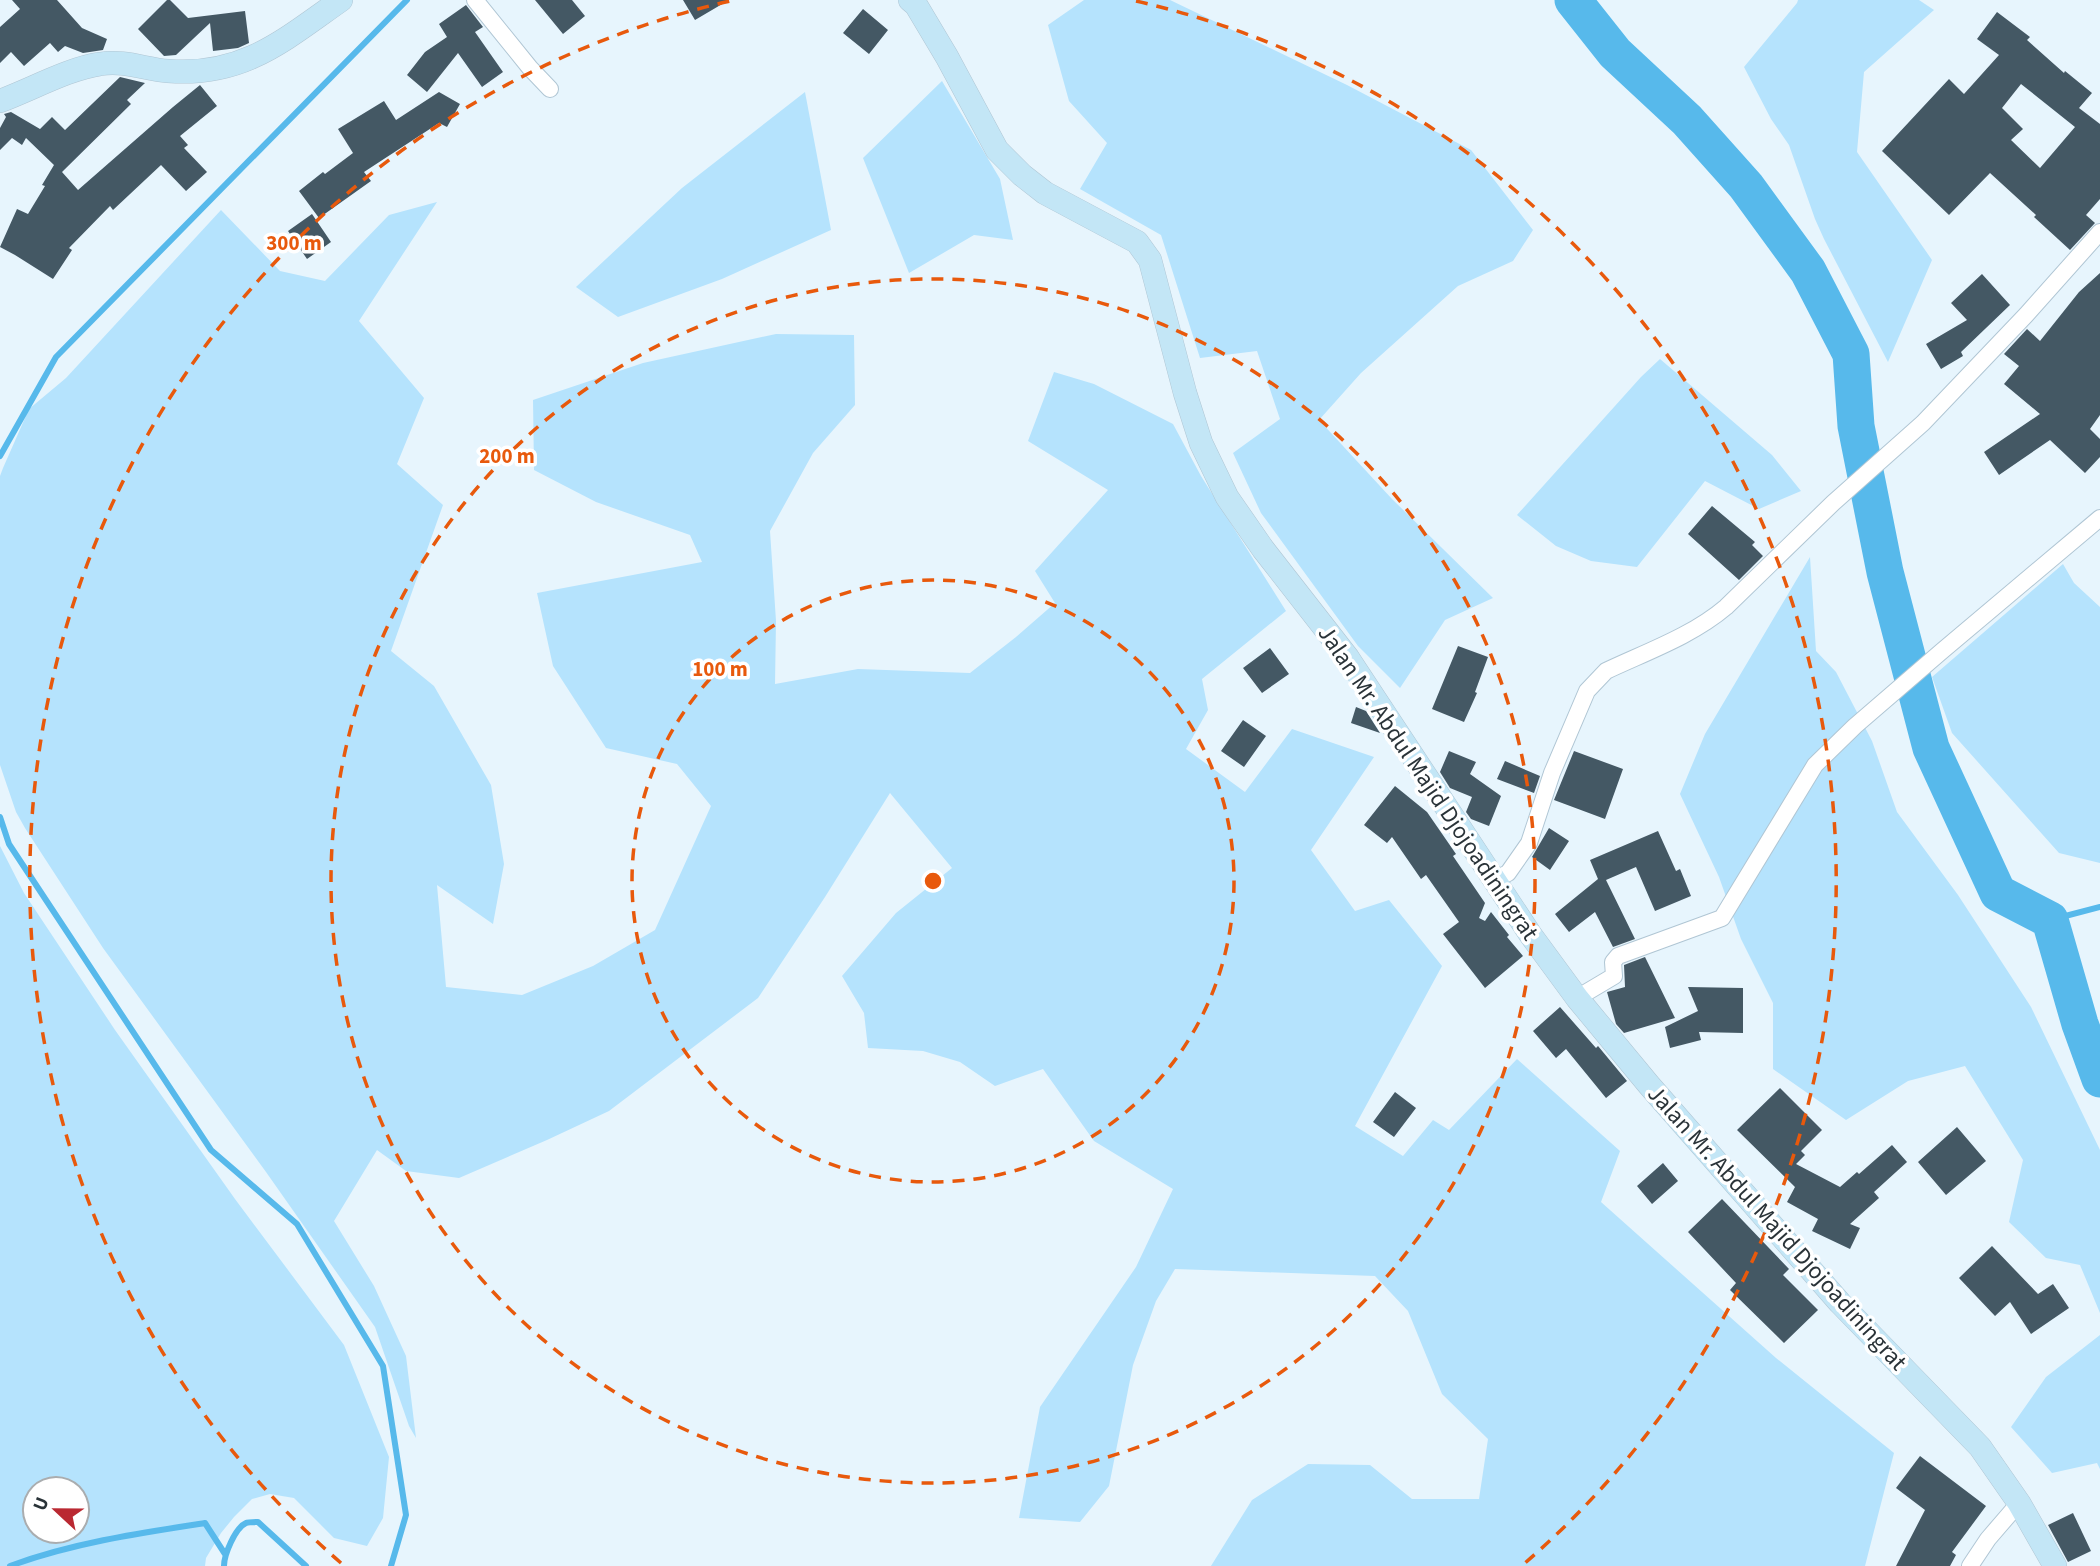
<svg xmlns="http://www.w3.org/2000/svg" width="2100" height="1566" font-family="'Source Sans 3',sans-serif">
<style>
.green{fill:#b5e3fd;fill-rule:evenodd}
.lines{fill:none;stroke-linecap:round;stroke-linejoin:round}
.stream{stroke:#57b9eb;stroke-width:6}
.river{stroke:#57b9eb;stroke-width:37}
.building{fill:#445864;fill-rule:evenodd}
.street-casing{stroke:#b0c6d4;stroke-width:18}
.secondary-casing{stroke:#b0c6d4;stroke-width:24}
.street{stroke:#fff;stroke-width:16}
.secondary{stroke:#c3e6f6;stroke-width:23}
.ring{fill:none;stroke:#e8590c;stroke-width:3.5;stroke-dasharray:12 9}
.labels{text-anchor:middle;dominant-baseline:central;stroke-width:7;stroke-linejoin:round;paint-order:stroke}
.street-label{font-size:24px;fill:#2a3338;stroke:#fff}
.centre{fill:#e8590c;stroke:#fff;stroke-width:3.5}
.ring-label{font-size:21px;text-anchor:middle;font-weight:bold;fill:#e8590c;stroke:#fff;stroke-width:7;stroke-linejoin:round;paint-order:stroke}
</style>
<rect width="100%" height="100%" fill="#e7f5fd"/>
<path class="green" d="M1084,0H1170L1347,85L1471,150L1533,230L1513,261L1458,286L1361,373L1319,420L1392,499L1493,598L1445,620L1400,688L1358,646L1261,513L1233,453L1280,419L1257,351L1200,358L1161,235L1080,189L1107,143L1069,101L1048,25Z
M1798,0H1919L1934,10L1864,72L1857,152L1932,260L1888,362L1824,239L1815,219L1789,145L1771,119L1744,67L1797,3Z
M942,81L1000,179L1013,240L974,235L909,273L863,158Z
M805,92L831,230L722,279L618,317L576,287L682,188Z
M437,202L359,321L424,398L397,464L443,505L391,651L434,686L491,785L504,864L493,924L437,885L446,987L522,995L593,966L655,930L711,806L677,764L606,748L553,666L537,593L702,562L690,535L596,502L534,470L533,400L643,363L776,334L854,335L855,405L813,453L770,531L776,621L775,684L858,669L970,673L1016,637L1055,603L1035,571L1108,490L1028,441L1054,372L1094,384L1173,424L1201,476L1286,611L1202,679L1208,710L1186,749L1245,792L1292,729L1374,757L1311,850L1355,911L1389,900L1442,966L1355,1126L1403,1156L1433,1120L1449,1130L1517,1059L1620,1151L1601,1202L1776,1358L1894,1453L1865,1566H1211L1252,1500L1308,1464L1370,1465L1412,1499H1479L1488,1439L1442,1394L1408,1311L1375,1276L1175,1269L1156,1301L1133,1365L1109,1486L1080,1522L1019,1518L1040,1407L1136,1267L1173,1189L1094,1141L1043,1069L995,1086L960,1062L923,1051L868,1048L864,1013L842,976L896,913L952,868L890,793L825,897L758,998L609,1111L547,1140L459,1178L406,1171L377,1150L334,1221L374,1286L406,1356L416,1438L409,1426L375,1327L266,1172L103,948L25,828L16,812L0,765V476L3,468L29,409L66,378L221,210L280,271L325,281L389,215Z
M1660,359L1772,455L1801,491L1759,509L1705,481L1637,567L1591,561L1556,546L1517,515L1641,377Z
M1810,557L1816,651L1836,672L1872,741L1897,812L1958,895L2031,1007L2100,1150V1313L2080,1265L2046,1258L2009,1222L2023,1160L1965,1066L1908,1081L1846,1120L1773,1069V1003L1741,939L1719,877L1680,794L1705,734Z
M2063,564L2074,583L2100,607V863L2059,853L1952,733L1932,677Z
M0,846L24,893L115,1030L235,1199L344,1345L389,1457L383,1518L367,1546L334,1538L294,1498L270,1494L252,1499L234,1517L221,1533L206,1558L205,1566H0ZM35,1489H77V1531H35Z
M2100,1335V1469L2097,1463L2052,1473L2011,1427L2046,1377Z"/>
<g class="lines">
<path class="stream" d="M0,456L56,357L407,0
M0,817L9,844L211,1150L297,1224L383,1366L406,1515L391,1566
M2050,920L2100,907
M10,1566C72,1543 140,1533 205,1523L225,1554
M224,1566C224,1555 235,1528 246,1523C248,1522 257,1522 258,1522L306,1566"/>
<path class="river" d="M1573,0L1615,53L1687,120L1746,186L1808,271L1851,354L1856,426L1885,572L1931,748L1998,893L2050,920L2080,1024L2100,1079"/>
</g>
<path class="building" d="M12,0H57L82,28L107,39L103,50L83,53L65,46L58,52L50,43L24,66L11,52L0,63V27L20,9Z
M167,0H170L188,18L245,11L249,43L238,48L213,51L210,23L176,55L164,56L138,29Z
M535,0H572L585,16L563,34Z
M683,0H729L695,20Z
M466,5L483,27L475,32L503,72L482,87L458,53L427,92L407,75L425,52L447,37L439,24Z
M863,9L888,30L869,54L843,33Z
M1997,12L2030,37L2027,40L2064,73L2065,71L2092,93L2079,108L2100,124V199L2086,215L2095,223L2070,250L2034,217L2036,215L1990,173L1949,215L1882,151L1949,79L1964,94L1999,55L1977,39ZM2021,84L2075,127L2040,168L2011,140L2023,129L2002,108Z
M120,77L145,83L127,100L131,104L62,172L78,190L173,107L200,85L217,106L180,136L188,145L184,148L207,172L186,191L161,165L113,210L110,206L69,248L72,250L53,279L15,255L0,247L17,209L28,214L45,186L42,185L54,165L26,138L22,145L12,138L0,150V128L6,117L4,114L11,112L40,129L52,117L65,130Z
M439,92L460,104L447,127L439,123L364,172L371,181L319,218L299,191L323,172L325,174L353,153L338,129L384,101L396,120Z
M312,214L331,242L307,259L288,231Z
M2100,273V415L2090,429L2100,439V457L2085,473L2050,440L1999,475L1984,452L2040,414L2004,384L2019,366L2004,354L2027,329L2040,341L2079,292Z
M1982,274L2010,305L1961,352L1963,356L1941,369L1926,344L1967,320L1951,303Z
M1712,506L1755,542L1752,545L1763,556L1739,580L1688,534Z
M1458,646L1488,657L1475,692L1477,693L1464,722L1432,709Z
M1270,648L1289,674L1262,693L1243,668Z
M1356,707L1366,711L1380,733L1351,723Z
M1243,720L1266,736L1244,767L1221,751Z
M1449,751L1476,762L1470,774L1501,796L1489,826L1471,819L1466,812L1472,797L1450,788L1440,772Z
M1574,751L1623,769L1605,819L1554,800Z
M1505,761L1540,776L1534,793L1497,779Z
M1395,786L1427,812L1456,854L1453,856L1485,903L1479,918L1485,921L1491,912L1509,935L1507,937L1523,956L1485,988L1443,934L1459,922L1426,875L1421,879L1392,837L1387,843L1364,825Z
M1549,828L1569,841L1550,870L1532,857Z
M1658,831L1676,871L1680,869L1691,896L1655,911L1636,867L1606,880L1635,939L1613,947L1595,912L1569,932L1555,914L1598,879L1590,860Z
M1645,957L1675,1018L1624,1033L1616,1024L1607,992L1625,987L1624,965Z
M1688,987L1743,988V1033L1699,1032L1701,1040L1670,1048L1665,1027L1698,1011Z
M1560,1007L1596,1048L1598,1046L1627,1081L1606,1098L1566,1049L1556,1058L1533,1031Z
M1780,1088L1822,1130L1801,1151L1805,1155L1796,1164L1840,1187L1857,1172L1859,1174L1892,1145L1907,1162L1874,1192L1879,1198L1850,1224L1860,1228L1850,1249L1812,1231L1818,1219L1787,1202L1795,1187L1737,1130Z
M1395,1092L1416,1108L1394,1137L1373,1122Z
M1957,1127L1986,1161L1946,1195L1918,1162Z
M1663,1163L1678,1181L1652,1204L1637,1186Z
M1722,1199L1789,1269L1783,1275L1818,1310L1784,1343L1730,1290L1736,1283L1688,1232Z
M1992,1246L2038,1294L2053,1284L2069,1308L2031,1334L2010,1302L1995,1316L1959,1278Z
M1920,1456L1986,1506L1952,1552L1956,1555L1950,1566H1896L1925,1510L1896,1488Z
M2073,1513L2091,1551L2068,1562L2048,1525Z"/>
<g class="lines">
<defs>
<path id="street" d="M475,0L530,68L550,89
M1494,880L1508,873L1529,843L1552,773L1587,691L1606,671C1646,652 1692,636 1726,607L1833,503L1923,423L2026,315L2100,232
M1577,998L1614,976L1613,962L1618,956L1722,918L1815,765L1855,726L1942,651L2100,518
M1970,1566L1988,1539L2019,1503"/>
<path id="secondary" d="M910,0L916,5L947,57L997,150L1022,175L1045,193L1137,242L1150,260L1185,393L1201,443L1227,497L1263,549L1348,658L1530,934L1577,998L1649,1085L1840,1303L1980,1447L2019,1503L2055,1566
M0,101C30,90 70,68 100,64C124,60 145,69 168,71C243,77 284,40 341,0"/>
</defs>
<use href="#street" class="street-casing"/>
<use href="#secondary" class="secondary-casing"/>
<use href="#street" class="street"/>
<use href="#secondary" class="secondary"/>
</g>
<g class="ring">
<circle cx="933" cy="881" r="301"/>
<circle cx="933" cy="881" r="602"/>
<path d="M341 1563A903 903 0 0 1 730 1M1136 1A903 903 0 0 1 1525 1563"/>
</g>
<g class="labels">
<g class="street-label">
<text transform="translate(1428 783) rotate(56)">Jalan Mr. Abdul Majid Djojoadiningrat</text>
<text transform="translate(1777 1228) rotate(48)">Jalan Mr. Abdul Majid Djojoadiningrat</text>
</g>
</g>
<circle cx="933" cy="881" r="10" class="centre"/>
<g class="ring-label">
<text x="294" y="250">300 m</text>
<text x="507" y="463">200 m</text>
<text x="720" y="676">100 m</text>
</g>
<g transform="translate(56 1510) rotate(292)"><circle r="33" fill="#ffffff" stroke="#aaadaf" stroke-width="2"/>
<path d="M0-5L12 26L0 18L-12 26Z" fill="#ba2932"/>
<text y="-10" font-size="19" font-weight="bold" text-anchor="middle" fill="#2a3338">U</text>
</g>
</svg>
